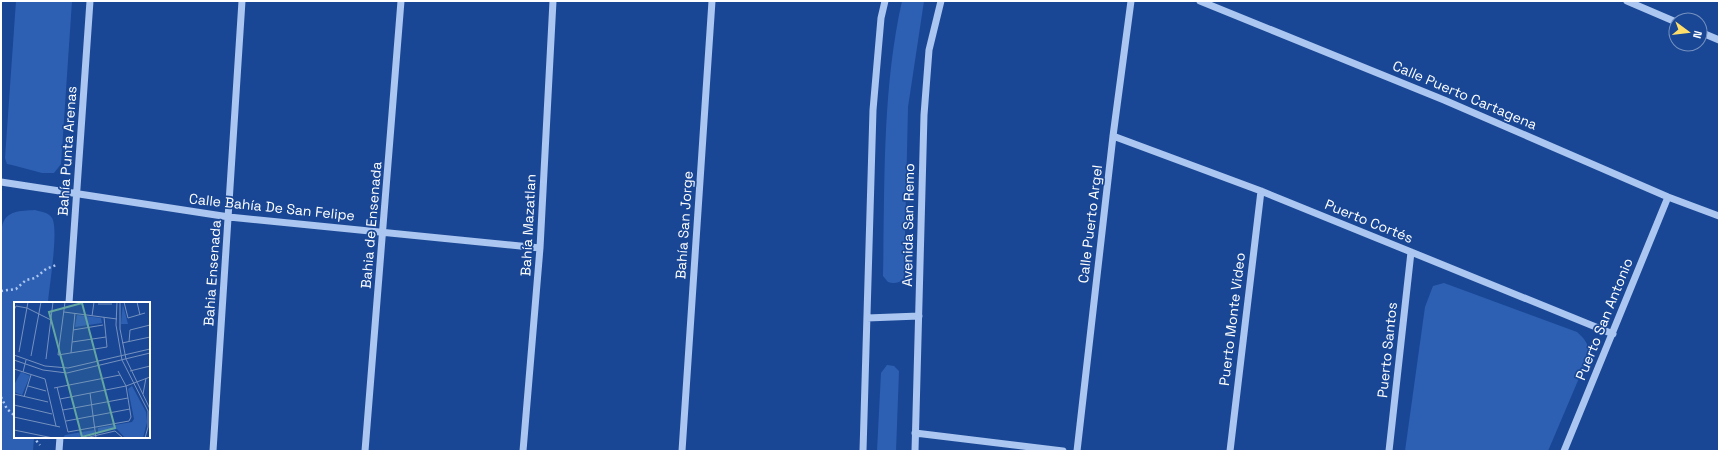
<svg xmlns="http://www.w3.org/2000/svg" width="1720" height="452" font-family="'Space Grotesk',sans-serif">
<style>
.green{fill:#2d60b3}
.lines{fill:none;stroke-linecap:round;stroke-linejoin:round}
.path{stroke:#abc6f0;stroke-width:2.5;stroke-dasharray:2 3;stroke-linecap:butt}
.minor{stroke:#abc6f0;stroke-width:7}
.labels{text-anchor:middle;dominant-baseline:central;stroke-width:3.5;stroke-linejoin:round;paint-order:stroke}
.street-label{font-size:14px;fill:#fff;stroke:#194795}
.inset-road{fill:none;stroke:#7591bf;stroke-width:1}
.view{fill:#63a6a1;fill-opacity:0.15;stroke:#63a6a1;stroke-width:2}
.inset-edge{fill:none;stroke:#fff;stroke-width:2}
</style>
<rect width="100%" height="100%" fill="#194795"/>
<path class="green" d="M16,1H72L61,164L54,173H42L12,165L7,164L5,158Z
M902,1H924L908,107L904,279C899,283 894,284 888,282L883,276C885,185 882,90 902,1Z
M35,210C41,212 48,212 52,218C59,230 49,287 48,303H15V437H34L33,451H1L2,227C5,210 21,211 35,210Z
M1444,283L1577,332C1586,340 1590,346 1588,357L1548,451H1405L1425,307L1433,286Z
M887,365L894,366L899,371L896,451H877L881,373Z"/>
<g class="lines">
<path class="path" d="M1,291L16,289L26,280L35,278L46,269L56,265
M1,397L7,409L15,416
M33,437L40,445"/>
<path class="minor" d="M1200,1L1444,100L1668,197L1719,216
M1627,1L1676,22
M1700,32L1719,40
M1113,136L1261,191L1613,334
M1,182L229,217L540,248
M69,303L90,1
M867,318L919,316
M915,433L1063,451
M59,451L60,437
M213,451L242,1
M365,451L401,1
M523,451L540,248L553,1
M682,451L712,1
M863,451L873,110L881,18L885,1
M915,451L924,115L929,50L941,1
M1077,451L1113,136L1131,1
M1230,451L1261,191
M1389,451L1411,252
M1564,451L1668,197"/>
</g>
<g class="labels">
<g class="street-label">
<text transform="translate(1465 95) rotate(23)">Calle Puerto Cartagena</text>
<text transform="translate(67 151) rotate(-86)">Bahía Punta Arenas</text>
<text transform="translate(272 207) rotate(6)">Calle Bahía De San Felipe</text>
<text transform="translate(1369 221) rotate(22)">Puerto Cortés</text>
<text transform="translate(1090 224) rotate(-83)">Calle Puerto Argel</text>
<text transform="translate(371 225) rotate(-85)">Bahia de Ensenada</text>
<text transform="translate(528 225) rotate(-87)">Bahía Mazatlan</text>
<text transform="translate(684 225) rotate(-86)">Bahía San Jorge</text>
<text transform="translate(908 225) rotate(-89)">Avenida San Remo</text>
<text transform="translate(212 273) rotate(-86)">Bahia Ensenada</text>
<text transform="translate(1232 319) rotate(-83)">Puerto Monte Video</text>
<text transform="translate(1604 319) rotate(-68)">Puerto San Antonio</text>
<text transform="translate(1387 350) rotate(-84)">Puerto Santos</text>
</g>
</g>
<g transform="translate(14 302)">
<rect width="136" height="136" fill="#194795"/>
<path d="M109,0V3L114,22H107ZM63,13L87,16L88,21L61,25ZM7,70L16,74L8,93L0,90V83ZM118,84L132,110L133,120L129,136H111L103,127L84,130V126L118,120L120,117L114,87ZM80,128V131L62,136H49L51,133Z" fill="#2d60b3"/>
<path class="inset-road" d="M51,0L44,53L93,45L90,15M103,0L102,23L108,58L134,109V125L131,136M106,0V27L112,57L136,107M110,0L114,16L131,11M123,0L126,13M84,2H98M0,8L2,4L13,6L37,18M50,10L103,17M78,14L80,0M59,28L89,23M58,40L92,35M115,40L116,28L136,23M108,41L136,35M5,50L14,0M57,51L61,11M0,53L31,64L54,66L136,47M17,54L27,0M32,57L39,0M0,58L29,68L53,71L136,51M0,67L31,77L42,124M116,69L136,64M9,70L12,58M14,84L32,89M43,85L54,130L115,119L117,115L112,84L104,69M40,86L106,73M76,91L82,136M0,92L34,100M129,92L132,76M10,95L17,73M46,97L112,84L136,75M0,103L38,112M49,108L114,96M0,115L46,125M52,119L116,107M0,128L39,136M71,136L101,129L109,136"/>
<path class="view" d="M68,1L101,126L68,135L35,10Z"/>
<rect width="136" height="136" class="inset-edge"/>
</g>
<rect width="1720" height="452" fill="none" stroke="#ffffff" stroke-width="4"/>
<g transform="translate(1688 32) rotate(105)"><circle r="19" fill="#194795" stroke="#7591bf"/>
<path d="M0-3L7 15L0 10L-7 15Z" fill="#ffde6a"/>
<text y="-6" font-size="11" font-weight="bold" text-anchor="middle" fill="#ffffff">N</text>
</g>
</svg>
